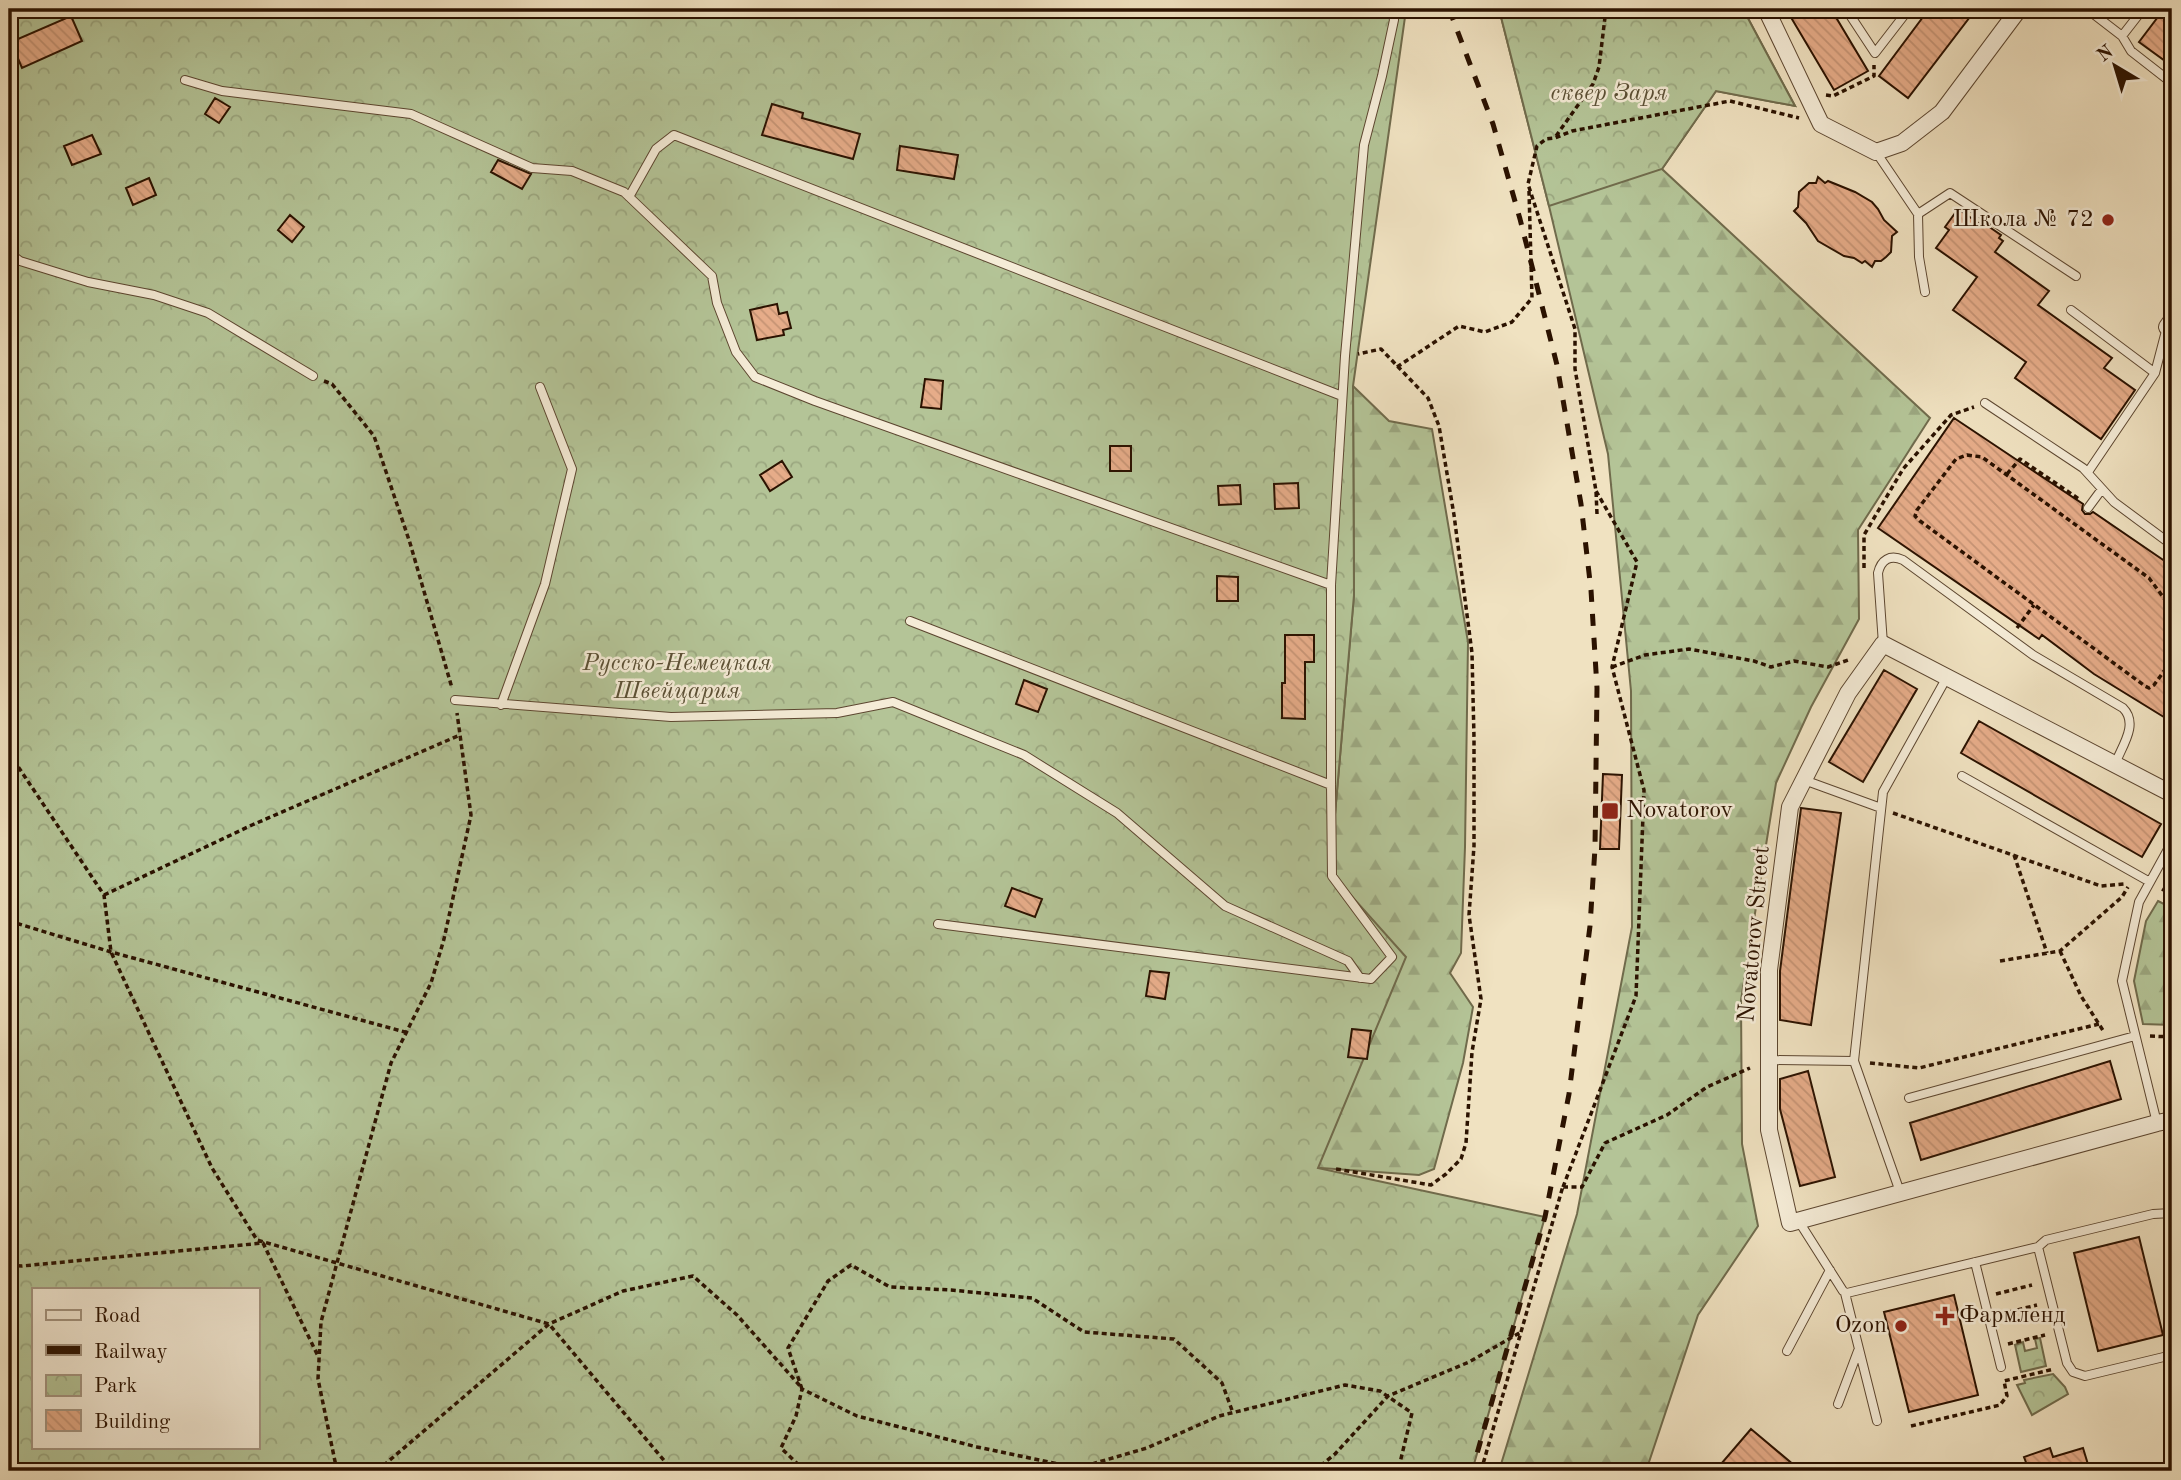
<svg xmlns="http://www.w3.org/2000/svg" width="2181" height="1480" font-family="'Old Standard TT',serif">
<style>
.forest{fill:url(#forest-firs);stroke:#706b4c;stroke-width:2}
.park{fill:url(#park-crowns);stroke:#706b4c;stroke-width:2;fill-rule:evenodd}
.building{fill:url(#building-back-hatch);stroke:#2b1200;stroke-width:2}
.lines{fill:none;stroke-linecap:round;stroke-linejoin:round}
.lane-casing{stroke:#5c4630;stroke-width:10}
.street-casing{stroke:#5c4630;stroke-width:18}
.path{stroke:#2b1200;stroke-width:3.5;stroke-dasharray:5 3.5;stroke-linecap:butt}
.lane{stroke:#f5ecd7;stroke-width:8}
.street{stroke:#f5ecd7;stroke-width:16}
.rail{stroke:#2b1200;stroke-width:5;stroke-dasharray:12 12;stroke-linecap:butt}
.poi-dot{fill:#8f2418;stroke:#f5ecd7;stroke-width:2.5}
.labels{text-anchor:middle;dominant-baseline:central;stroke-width:5;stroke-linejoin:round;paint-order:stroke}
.park-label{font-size:24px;font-style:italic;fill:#5b5035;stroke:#f5ecd7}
.poi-label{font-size:24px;fill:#2b1200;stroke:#f5ecd7;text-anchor:end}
.street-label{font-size:24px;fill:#2b1200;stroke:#f5ecd7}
</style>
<defs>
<pattern id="forest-firs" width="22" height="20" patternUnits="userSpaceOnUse" patternTransform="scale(1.75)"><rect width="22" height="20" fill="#b4c497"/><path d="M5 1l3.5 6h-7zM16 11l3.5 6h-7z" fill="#9ba780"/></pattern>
<pattern id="park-crowns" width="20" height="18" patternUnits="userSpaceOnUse" patternTransform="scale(1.75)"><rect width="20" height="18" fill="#b4c497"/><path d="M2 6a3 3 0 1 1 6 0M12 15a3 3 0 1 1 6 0" fill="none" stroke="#9ba780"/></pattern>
<pattern id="building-back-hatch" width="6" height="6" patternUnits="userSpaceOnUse" patternTransform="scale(1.75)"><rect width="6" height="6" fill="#e6ac89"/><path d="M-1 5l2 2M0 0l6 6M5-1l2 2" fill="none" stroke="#c59374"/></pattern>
</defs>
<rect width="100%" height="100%" fill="#f0e2c1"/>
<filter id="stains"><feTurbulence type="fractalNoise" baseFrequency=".00286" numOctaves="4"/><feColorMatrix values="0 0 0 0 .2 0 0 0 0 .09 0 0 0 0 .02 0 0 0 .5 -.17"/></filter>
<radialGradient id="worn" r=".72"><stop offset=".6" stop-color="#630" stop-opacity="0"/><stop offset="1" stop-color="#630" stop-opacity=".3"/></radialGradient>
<path class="forest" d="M1499,9H1743L1795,106L1716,91L1662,169L1930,418L1858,530L1859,619L1811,707L1776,783L1741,1000L1742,1144L1758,1226L1698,1315L1646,1471H1499L1577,1214L1632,927L1631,691L1608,454L1549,206Z
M1353,386L1389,421L1432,429L1468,642L1465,847L1461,953L1450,973L1473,1007L1463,1063L1434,1169L1419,1175L1321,1168L358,1271L1330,872L1354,595Z
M2158,901L2172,908V1025L2143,1024L2134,981L2146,921Z"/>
<path class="park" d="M9,9L1406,10L1353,386L1354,595L1330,872L1406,957L1318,1168L1545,1217L1472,1471H9ZM33,1289H257V1447H33Z
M1499,9H1743L1795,106L1716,91L1662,169L1549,206Z
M2040,1338L2046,1366L2021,1372L2015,1345L2023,1342L2025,1351L2037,1348L2035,1339Z
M2053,1374L2065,1387L2068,1394L2032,1415L2017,1385L2025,1383L2024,1380Z"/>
<path class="building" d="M1786,9H1831L1868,71L1834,90Z
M1929,9H1976L1908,98L1879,76Z
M2164,9H2172V66L2139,42Z
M71,16L82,41L22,68L11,42Z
M215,98L230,107L219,123L205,114Z
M772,104L803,113L802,118L860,134L853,159L762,135Z
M92,135L101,154L72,165L64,146Z
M900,146L958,155L954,179L897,170Z
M498,160L531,174L522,189L491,172Z
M1818,177L1825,183L1828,181L1855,192L1872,202L1878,209L1884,220L1897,232L1892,236L1891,252L1886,257L1881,261H1875L1872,267L1865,261L1862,263L1854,258L1844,256L1818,241L1806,223L1794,211L1798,207L1799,192L1809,183H1816Z
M149,178L156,195L133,205L126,188Z
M1958,209L1980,224L1982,222L2001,235L1999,238L2003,241L1995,252L2049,291L2038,305L2112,358L2104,368L2135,390L2101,439L2015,378L2026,362L1953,310L1977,277L1936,248L1949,230L1945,227Z
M290,215L304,227L292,242L278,230Z
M777,304L779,314L787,312L791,328L783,330L784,335L757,340L750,310Z
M925,379L943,381L941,409L921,407Z
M1954,418L2083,504L2082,510L2085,514H2090L2093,512L2172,566V722L2094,674L2042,635L2039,639L1878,528Z
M1110,446H1131V471H1110Z
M782,461L792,477L770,491L760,475Z
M1298,483L1299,508L1275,509L1274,484Z
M1240,485L1241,504L1219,505L1218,486Z
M1217,576L1238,577V601H1217Z
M1285,635H1314V662H1305V719L1282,718V683H1285Z
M1884,670L1917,689L1863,782L1829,762Z
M1024,680L1047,689L1038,712L1016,704Z
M1979,721L2161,824L2142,857L1961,753Z
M1603,774L1622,775L1619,849H1600Z
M1801,808L1841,813L1811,1025L1780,1020V971Z
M1012,888L1042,899L1035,917L1005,906Z
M1150,971L1169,973L1165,999L1146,996Z
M1352,1029L1371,1031L1367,1059L1348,1057Z
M2110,1061L2121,1099L1921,1160L1910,1123Z
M1808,1071L1835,1177L1800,1186L1780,1109V1079Z
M2139,1237L2163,1335L2098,1351L2074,1253Z
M1954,1295L1978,1395L1909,1412L1884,1312Z
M1751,1429L1801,1471H1715Z
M2050,1448L2053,1457L2083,1448L2090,1471H2021L2020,1467L2027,1465L2024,1457Z"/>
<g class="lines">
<defs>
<path id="lane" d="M1846,9L1875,53L1909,9
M2087,9L2122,36L2143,9
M2122,36L2131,51L2172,83
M185,80L222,91L411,114L532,168L572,171L624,192L712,276L717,303L736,352L755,377L815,401L1331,585
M1876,152L1918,214L1919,257L1925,292
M629,197L656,149L674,135L1342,396
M1918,214L1950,193L2076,276
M9,253L20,261L88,282L154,295L208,313L313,376
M2071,310L2155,373
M1985,403L2083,468L2114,502L2172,545
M2088,472L2155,373L2167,327
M2088,508L2102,489
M910,621L1331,785
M1883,644L1878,573C1881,560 1890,554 1903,560L2033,655L2123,708C2139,724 2122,746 2115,764
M455,700L671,717L837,713L893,702L1024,755L1117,813L1225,906L1348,961L1360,978
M501,705L545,584L572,469L540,387
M1962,776L2150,882
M1804,780L1881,808
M938,924L1371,979L1392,957L1332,876L1331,785V585L1345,356L1364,145L1382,76L1394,20L1392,9
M1769,1060L1854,1061
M1909,1098L2135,1036
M2157,1123L2122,981L2139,902L2172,842
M1900,1192L1854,1061L1883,792L1947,677
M2172,1213L2153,1214L2046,1240L2038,1247L2067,1363L2073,1372L2085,1376L2172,1355
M1798,1220L1843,1291L1847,1293L2038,1247
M1975,1262L2001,1367
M1845,1293L1877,1421
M1787,1351L1830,1270
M1838,1404L1858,1351"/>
<path id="street" d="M1766,9L1821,124L1876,152L1902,143L1942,112L2019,9
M2167,327L2172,320
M2172,794L1883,644L1848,693L1790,807L1769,970V1130L1790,1223L2157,1123L2172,1120"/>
</defs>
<use href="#lane" class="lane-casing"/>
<use href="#street" class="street-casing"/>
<path class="path" d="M1826,95L1833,96L1874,76V65
M1556,136L1593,84L1599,67L1606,9
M1397,367L1459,326L1485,332L1512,322L1532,298L1529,191
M324,381L332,384L374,436L410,543L452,688
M2007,474L2020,459L2079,499
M1597,514L1596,491L1575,369V329L1528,184L1537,146L1546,139L1555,138L1572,131L1730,101L1799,118
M1864,568V535L1903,469L1951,415L1974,407
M2172,609L2149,578L1982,457L1967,455L1956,459L1917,510L1915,516L1920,521L2145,686L2149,688L2154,685L2172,660
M2017,628L2034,605
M1612,667L1645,655L1689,649L1754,661L1771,667L1794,661L1828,667L1851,659
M9,753L104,895L111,952L212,1168L257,1240L549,1324L673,1471
M1893,813L2101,886L2124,884
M2014,855L2047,953
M2162,889L2172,895
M104,895L252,825L460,735
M9,921L111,952L405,1032
M2060,951L2081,996L2104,1032
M2000,961L2060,951L2122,897L2128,887
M2150,1036L2172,1037
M1870,1063L1919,1068L2099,1024
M1336,1169L1431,1185L1446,1174L1461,1159L1466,1143L1472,1052L1481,999L1469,915L1474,846V738L1472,653L1454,515L1439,426L1428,398L1381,349L1358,354
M1563,1187L1636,996L1644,790L1612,667L1637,562L1596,491
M1563,1187H1582L1605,1143L1667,1115L1707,1087L1750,1068
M9,1265L22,1266L263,1243L318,1356
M1996,1294L2032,1285
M2001,1314L2037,1305
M2008,1344L2045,1335
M802,1389L788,1348L828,1281L851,1265L890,1287L951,1290L1032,1298L1084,1332L1174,1339L1222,1383L1233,1413
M1911,1426L2000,1405L2007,1396L2004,1381L2054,1369
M337,1471L318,1379L321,1322L391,1063L431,983L444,939L471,815L457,713
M377,1471L549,1324L623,1291L693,1276L737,1315L801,1387
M805,1471L781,1448L796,1416L802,1389L857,1416L977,1447L1078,1468L1147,1448L1219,1416L1345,1385L1380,1391L1412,1413L1398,1471
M1314,1471L1335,1454L1388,1396L1469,1362L1521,1332
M1481,1471L1563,1186"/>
<use href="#lane" class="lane"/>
<use href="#street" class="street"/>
<path class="rail" d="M1449,9L1493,124L1520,219L1557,365L1581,504L1591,590L1597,688L1595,848L1590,926L1569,1094L1545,1217L1472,1471"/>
</g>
<g class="poi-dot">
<circle cx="2108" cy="220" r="7"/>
<rect x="1601" y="802" width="18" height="18" rx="3.5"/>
<path d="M1941.5 1305.5h7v7h7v7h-7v7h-7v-7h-7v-7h7z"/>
<circle cx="1901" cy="1326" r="7"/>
</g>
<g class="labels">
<g class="park-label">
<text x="1609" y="94">сквер Заря</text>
<text x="677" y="664">Русско-Немецкая<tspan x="677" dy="28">Швейцария</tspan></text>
</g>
<g class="poi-label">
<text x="2094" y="220">Школа № 72</text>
<text x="1626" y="811" text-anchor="start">Novatorov</text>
<text x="1959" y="1316" text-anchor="start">Фармленд</text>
<text x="1887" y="1326">Ozon</text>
</g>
<g class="street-label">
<text transform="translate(1755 934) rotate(-85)">Novatorov Street</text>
</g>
</g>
<rect width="2181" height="1480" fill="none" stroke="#f0e2c1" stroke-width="35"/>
<rect x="10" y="10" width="2160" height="1459" fill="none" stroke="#2b1200" stroke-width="3.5"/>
<rect x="18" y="18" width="2146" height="1445" fill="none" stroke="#2b1200" stroke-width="2"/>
<rect x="32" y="1288" width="228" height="161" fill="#f5ecd7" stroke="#a49581" stroke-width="2"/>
<rect x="46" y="1310" width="35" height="10" fill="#f5ecd7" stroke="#a49581" stroke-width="2"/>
<text x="94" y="1322" font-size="21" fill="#2b1200">Road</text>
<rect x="46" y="1345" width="35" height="10" fill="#2b1200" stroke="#a49581" stroke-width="2"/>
<text x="94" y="1358" font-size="21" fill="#2b1200">Railway</text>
<rect x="46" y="1375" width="35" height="21" fill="url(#park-crowns)" stroke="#a49581" stroke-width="2"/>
<text x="94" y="1392" font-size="21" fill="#2b1200">Park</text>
<rect x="46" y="1410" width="35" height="21" fill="url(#building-back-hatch)" stroke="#a49581" stroke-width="2"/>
<text x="94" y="1428" font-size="21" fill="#2b1200">Building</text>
<g transform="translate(2115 66) rotate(322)" stroke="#f5ecd7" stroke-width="5" paint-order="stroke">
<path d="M0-5L12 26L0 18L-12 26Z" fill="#2b1200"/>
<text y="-10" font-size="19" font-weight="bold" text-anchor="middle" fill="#2b1200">N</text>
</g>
<rect width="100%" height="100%" filter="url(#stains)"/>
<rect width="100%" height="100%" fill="url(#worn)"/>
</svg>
